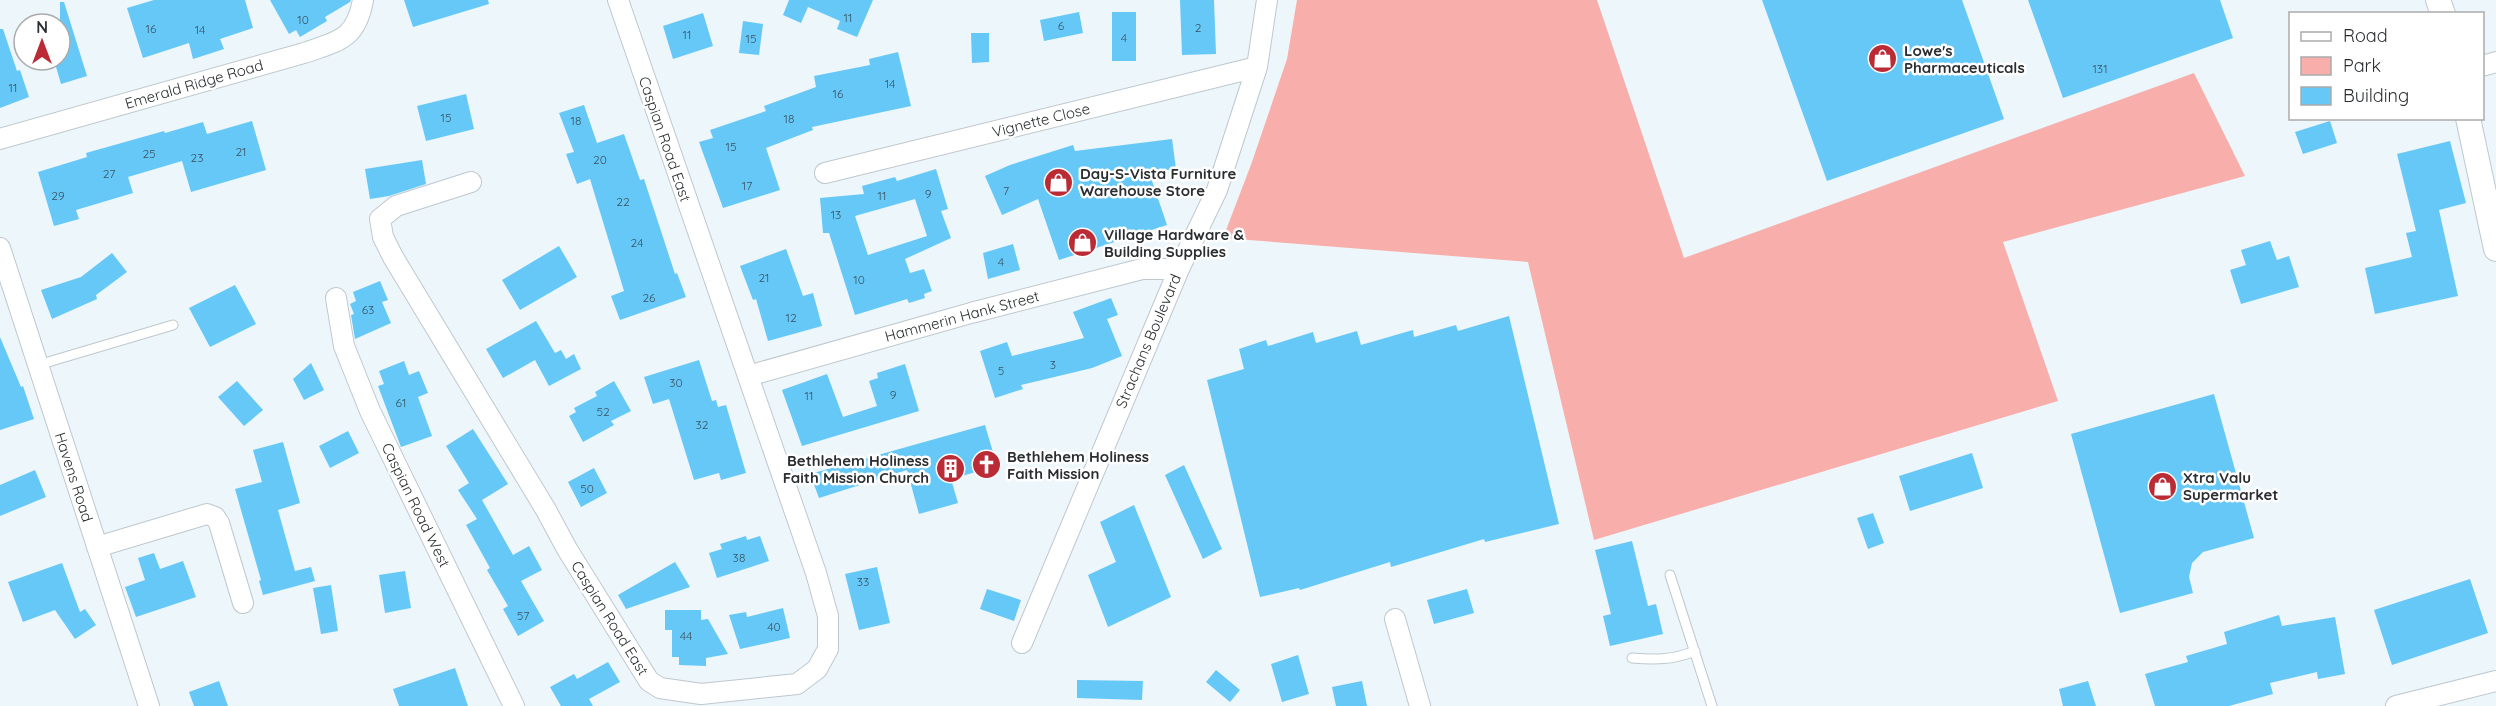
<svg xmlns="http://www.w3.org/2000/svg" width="2496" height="706" font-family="Quicksand,sans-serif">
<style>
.green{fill:#f8afab}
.building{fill:#66c8f7;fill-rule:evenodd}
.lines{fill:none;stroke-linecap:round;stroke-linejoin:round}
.service-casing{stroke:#bfc8cd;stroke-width:11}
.minor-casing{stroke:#bfc8cd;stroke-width:22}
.tertiary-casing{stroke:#bfc8cd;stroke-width:26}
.service{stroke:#fff;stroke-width:9}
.minor{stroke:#fff;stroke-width:20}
.tertiary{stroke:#fff;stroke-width:24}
.labels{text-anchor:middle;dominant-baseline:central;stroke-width:5;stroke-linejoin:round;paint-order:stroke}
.number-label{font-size:12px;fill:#3a5462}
.poi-label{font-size:15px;font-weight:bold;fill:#2b2e30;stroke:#fff;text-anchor:start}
.street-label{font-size:15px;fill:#2b2e30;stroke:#fff}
</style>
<rect width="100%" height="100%" fill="#ecf6fb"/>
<path class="green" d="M1297,0H1597L1684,258L2194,73L2245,176L2003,242L2058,401L1594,540L1528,262L1223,238L1252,162L1287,59Z"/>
<path class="building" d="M154,0H245L253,28L220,39L224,49L193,59L189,43L143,58L127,8Z
M270,0H351L350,2L325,17L327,21L300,37L296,30L289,34Z
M404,0H488L489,4L413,27Z
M789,0H873L857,37L837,29L840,21L808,7L801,23L783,15Z
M1180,0H1214L1216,54L1182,55Z
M1762,0H1962L2004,119L1827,181Z
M2028,0H2220L2233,38L2063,98Z
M60,2H64L87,76L61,84L54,60H60Z
M1079,12L1083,33L1044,41L1040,20Z
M1112,12H1136V61H1112Z
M703,13L713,46L673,59L663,26Z
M743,21L763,24L759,55L739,53Z
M0,29H3L17,71L20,70L29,97L0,108Z
M971,33H989V62L972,63Z
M898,52L911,106L812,127L813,130L766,148L780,190L723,208L699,142L713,138L710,130L766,111L764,106L816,87L814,76L870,65L869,59Z
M466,94L474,129L426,141L417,106Z
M584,105L597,143L624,134L640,180L644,179L675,274L677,273L686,297L620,320L611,296L624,291L590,179L577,184L566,154L574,152L559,113Z
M252,121L266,170L191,192L182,161L128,177L133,193L76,210L79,219L54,226L38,172L87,157L86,153L164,131L165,133L203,122L207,134Z
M2330,121L2337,143L2303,154L2295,132Z
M1172,139L1176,169L1149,172L1167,225L1059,260L1038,199L1002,215L985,176L1010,165L1073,145L1075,151Z
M2450,141L2466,203L2439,210L2458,296L2375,314L2365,268L2412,257L2406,233L2416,231L2397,154Z
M422,160L426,184L389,196L370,199L365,169Z
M936,169L948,209L941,211L951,238L905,259L910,273L924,269L932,291L924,294L925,298L909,303L907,299L855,315L829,233H823L820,198L864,194L862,186L895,177L897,181ZM915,199L927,236L868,255L855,216Z
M2270,241L2277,260L2289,256L2299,287L2241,304L2230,270L2246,265L2241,250Z
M1013,244L1020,270L988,279L983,253Z
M559,246L577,277L520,310L502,280Z
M786,249L803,296L813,293L822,326L768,341L756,299L753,300L740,266Z
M112,253L127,272L96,295L97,299L52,319L41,290L81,277Z
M380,281L388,300L382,302L391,323L355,339L351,315L354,314L350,304L356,301L353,292Z
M235,285L256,324L210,347L189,308Z
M1111,298L1118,315L1107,319L1122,356L1092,368L1021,385L1023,389L995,398L980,351L1007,342L1012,356L1084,338L1073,312Z
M1509,316L1559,524L1485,542L1484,539L1391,567L1390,562L1300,590L1299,588L1260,597L1207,380L1244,369L1239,349L1266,340L1268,346L1313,332L1316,343L1357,331L1361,345L1413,330L1414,337L1456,325L1458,331Z
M536,321L555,353L561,350L566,359L574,354L581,369L549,386L535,360L503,378L486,349Z
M0,337L21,387L23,386L34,419L0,430Z
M699,360L712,401L716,400L718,407L726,405L746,473L721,480L719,473L694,480L669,399L653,404L644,377Z
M404,361L409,375L419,371L428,393L418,397L432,436L401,447L378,386L384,384L379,371Z
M311,363L324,390L304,400L293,379Z
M905,364L919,411L802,446L782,390L827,374L843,417L877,406L869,381L878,378L877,373Z
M237,381L263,410L244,426L218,397Z
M614,381L631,411L611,421L614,425L583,442L569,416L576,412L574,408L597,396L595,392Z
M2214,394L2254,538L2203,552L2192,563L2189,577L2193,593L2120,613L2071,434Z
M985,425L997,466L951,479L958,503L919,514L907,470L819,498L810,474Z
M473,429L508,484L482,500L513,555L529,546L542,570L521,581L544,621L518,636L503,609L508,606L487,570L490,568L466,525L477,519L458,490L469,483L446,446Z
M348,431L359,453L330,468L319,446Z
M283,442L300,503L278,510L295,571L311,567L315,581L263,595L259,581L261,580L235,489L262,482L253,450Z
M1972,453L1983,488L1910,511L1899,476Z
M1184,465L1222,549L1203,559L1165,475Z
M594,468L607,493L581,507L568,482Z
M35,470L46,497L0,516V485Z
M1134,505L1171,597L1108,627L1088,575L1116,562L1100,522Z
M1873,513L1884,543L1868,549L1857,518Z
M746,536L747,540L760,536L769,561L717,578L709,553L722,549L720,544Z
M1632,541L1648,606L1656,604L1663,634L1610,646L1603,616L1611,614L1595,550Z
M154,553L160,569L183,561L196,597L136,617L125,587L145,580L138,558Z
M675,562L690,587L626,609L618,595Z
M62,563L80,612L85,609L96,625L75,639L55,610L23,622L8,582Z
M877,567L890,623L859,630L845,574Z
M405,571L411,608L385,613L379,575Z
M2470,579L2488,633L2392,665L2374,610Z
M331,585L338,631L321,634L313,588Z
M987,589L1021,600L1014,621L980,609Z
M1467,589L1474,613L1434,624L1427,600Z
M783,608L790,638L740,649L729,615L746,612L747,617Z
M665,610H701V620L708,619L728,654L706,658V666L679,665V657H672V630H665Z
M2279,615L2282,626L2335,617L2345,674L2318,679L2317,672L2270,683L2273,694L2229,706H2155L2145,674L2188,662L2186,656L2227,644L2224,632Z
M1298,655L1309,694L1282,702L1271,664Z
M608,662L620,682L589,699L593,706H561L550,687L574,674L577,679Z
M455,668L468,706H399L393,689Z
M1216,670L1240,690L1230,702L1206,682Z
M1077,680L1143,681L1142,700L1077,698Z
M219,681L228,706H194L189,692Z
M1362,681L1367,706H1336L1332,687Z
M2088,681L2096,706H2063L2059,689Z"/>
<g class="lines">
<defs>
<path id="service" d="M38,365L173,325
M1670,575L1712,706
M1632,658C1655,660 1673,660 1695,651"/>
<path id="minor" d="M2482,66L2496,62
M0,139L304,53C338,41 356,40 363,0
M825,173L1257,67
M471,182L396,206L380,219L383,237L393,257L546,510L567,549L649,681L660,688L701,694L797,684L817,669L828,649V616L816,573L618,0
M0,248L149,706
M336,298L344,346L370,411L514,706
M748,376L971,313L1142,269H1179
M97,547L207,514L215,517L219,523L243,603
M1395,619L1420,706
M1022,643L1179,269L1217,190L1257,67L1267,0
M2396,706L2496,681"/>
<path id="tertiary" d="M2438,0L2443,14
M2468,118L2496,249"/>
</defs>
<use href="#service" class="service-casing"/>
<use href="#minor" class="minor-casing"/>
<use href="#tertiary" class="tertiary-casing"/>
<use href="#service" class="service"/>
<use href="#minor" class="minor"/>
<use href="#tertiary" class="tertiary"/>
</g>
<defs>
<symbol id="shop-disc" viewBox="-11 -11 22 22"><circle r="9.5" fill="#bb2b36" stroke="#fff"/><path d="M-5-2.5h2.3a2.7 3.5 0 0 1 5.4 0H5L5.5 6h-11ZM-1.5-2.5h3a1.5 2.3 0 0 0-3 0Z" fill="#fff"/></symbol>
<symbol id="church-disc" viewBox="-11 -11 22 22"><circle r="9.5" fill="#bb2b36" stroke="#fff"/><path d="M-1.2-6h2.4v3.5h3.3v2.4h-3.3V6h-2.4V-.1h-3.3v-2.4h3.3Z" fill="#fff"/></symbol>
<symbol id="building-disc" viewBox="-11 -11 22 22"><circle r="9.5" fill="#bb2b36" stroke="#fff"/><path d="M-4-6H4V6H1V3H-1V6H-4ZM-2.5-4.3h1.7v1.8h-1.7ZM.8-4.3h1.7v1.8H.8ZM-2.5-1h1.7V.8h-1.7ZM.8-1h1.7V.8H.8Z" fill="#fff"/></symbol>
</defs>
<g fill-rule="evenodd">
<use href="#shop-disc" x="1866" y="42" width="33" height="33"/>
<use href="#shop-disc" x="1042" y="166" width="33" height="33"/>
<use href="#shop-disc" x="1066" y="226" width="33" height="33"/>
<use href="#church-disc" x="970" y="448" width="33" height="33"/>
<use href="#building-disc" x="934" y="452" width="33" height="33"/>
<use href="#shop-disc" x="2146" y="470" width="33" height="33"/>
</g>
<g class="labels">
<g class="number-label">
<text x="848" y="17">11</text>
<text x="303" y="19">10</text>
<text x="1061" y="25">6</text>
<text x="1198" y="27">2</text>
<text x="151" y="28">16</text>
<text x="200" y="29">14</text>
<text x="687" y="34">11</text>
<text x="1124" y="37">4</text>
<text x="751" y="38">15</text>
<text x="2100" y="68">131</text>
<text x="890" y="83">14</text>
<text x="13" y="87">11</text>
<text x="838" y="93">16</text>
<text x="446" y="117">15</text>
<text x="789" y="118">18</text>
<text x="576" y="120">18</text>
<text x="731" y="146">15</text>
<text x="241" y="151">21</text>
<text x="149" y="153">25</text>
<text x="197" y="157">23</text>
<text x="600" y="159">20</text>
<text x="109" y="173">27</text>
<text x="747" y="185">17</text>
<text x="1006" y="190">7</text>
<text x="928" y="193">9</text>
<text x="58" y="195">29</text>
<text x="882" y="195">11</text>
<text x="623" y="201">22</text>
<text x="836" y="214">13</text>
<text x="637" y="242">24</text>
<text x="1001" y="261">4</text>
<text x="764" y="277">21</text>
<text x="859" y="279">10</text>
<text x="649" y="297">26</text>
<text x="368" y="309">63</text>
<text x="791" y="317">12</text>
<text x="1053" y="364">3</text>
<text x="1001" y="370">5</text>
<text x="676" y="382">30</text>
<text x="893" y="394">9</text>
<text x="809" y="395">11</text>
<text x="401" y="402">61</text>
<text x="603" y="411">52</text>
<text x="702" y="424">32</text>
<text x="587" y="488">50</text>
<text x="739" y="557">38</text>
<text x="863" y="581">33</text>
<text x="523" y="615">57</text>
<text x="774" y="626">40</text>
<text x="686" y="635">44</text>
</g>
<g class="poi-label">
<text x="1904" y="50">Lowe's<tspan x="1904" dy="17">Pharmaceuticals</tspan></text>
<text x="1080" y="173">Day-S-Vista Furniture<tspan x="1080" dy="17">Warehouse Store</tspan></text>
<text x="1104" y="234">Village Hardware &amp;<tspan x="1104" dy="17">Building Supplies</tspan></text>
<text x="1007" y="456">Bethlehem Holiness<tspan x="1007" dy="17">Faith Mission</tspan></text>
<text x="929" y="460" text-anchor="end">Bethlehem Holiness<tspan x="929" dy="17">Faith Mission Church</tspan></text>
<text x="2183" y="477">Xtra Valu<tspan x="2183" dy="17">Supermarket</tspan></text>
</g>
<g class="street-label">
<text transform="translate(194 84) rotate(-16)">Emerald Ridge Road</text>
<text transform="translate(1041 120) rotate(-14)">Vignette Close</text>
<text transform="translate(665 139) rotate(71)">Caspian Road East</text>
<text transform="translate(962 316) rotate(-15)">Hammerin Hank Street</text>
<text transform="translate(1148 341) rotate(-67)">Strachans Boulevard</text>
<text transform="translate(74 477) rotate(72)">Havens Road</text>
<text transform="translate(416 505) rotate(64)">Caspian Road West</text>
<text transform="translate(610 618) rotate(58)">Caspian Road East</text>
</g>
</g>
<rect x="2289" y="12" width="195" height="108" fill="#ffffff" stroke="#aaabac" stroke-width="1.5"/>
<rect x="2301" y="32" width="30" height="9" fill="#ffffff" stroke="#aaabac" stroke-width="1.5"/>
<text x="2343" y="42" font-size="18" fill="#2b2e30">Road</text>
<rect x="2301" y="57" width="30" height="18" fill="#f8afab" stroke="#aaabac" stroke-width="1.5"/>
<text x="2343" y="72" font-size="18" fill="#2b2e30">Park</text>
<rect x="2301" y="87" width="30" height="18" fill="#66c8f7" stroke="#aaabac" stroke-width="1.5"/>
<text x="2343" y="102" font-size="18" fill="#2b2e30">Building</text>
<g transform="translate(42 42)"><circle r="28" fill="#ffffff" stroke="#aaabac" stroke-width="1.5"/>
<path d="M0-4.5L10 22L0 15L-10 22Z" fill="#bb2b36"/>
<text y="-9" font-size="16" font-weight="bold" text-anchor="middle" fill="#2b2e30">N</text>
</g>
</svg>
